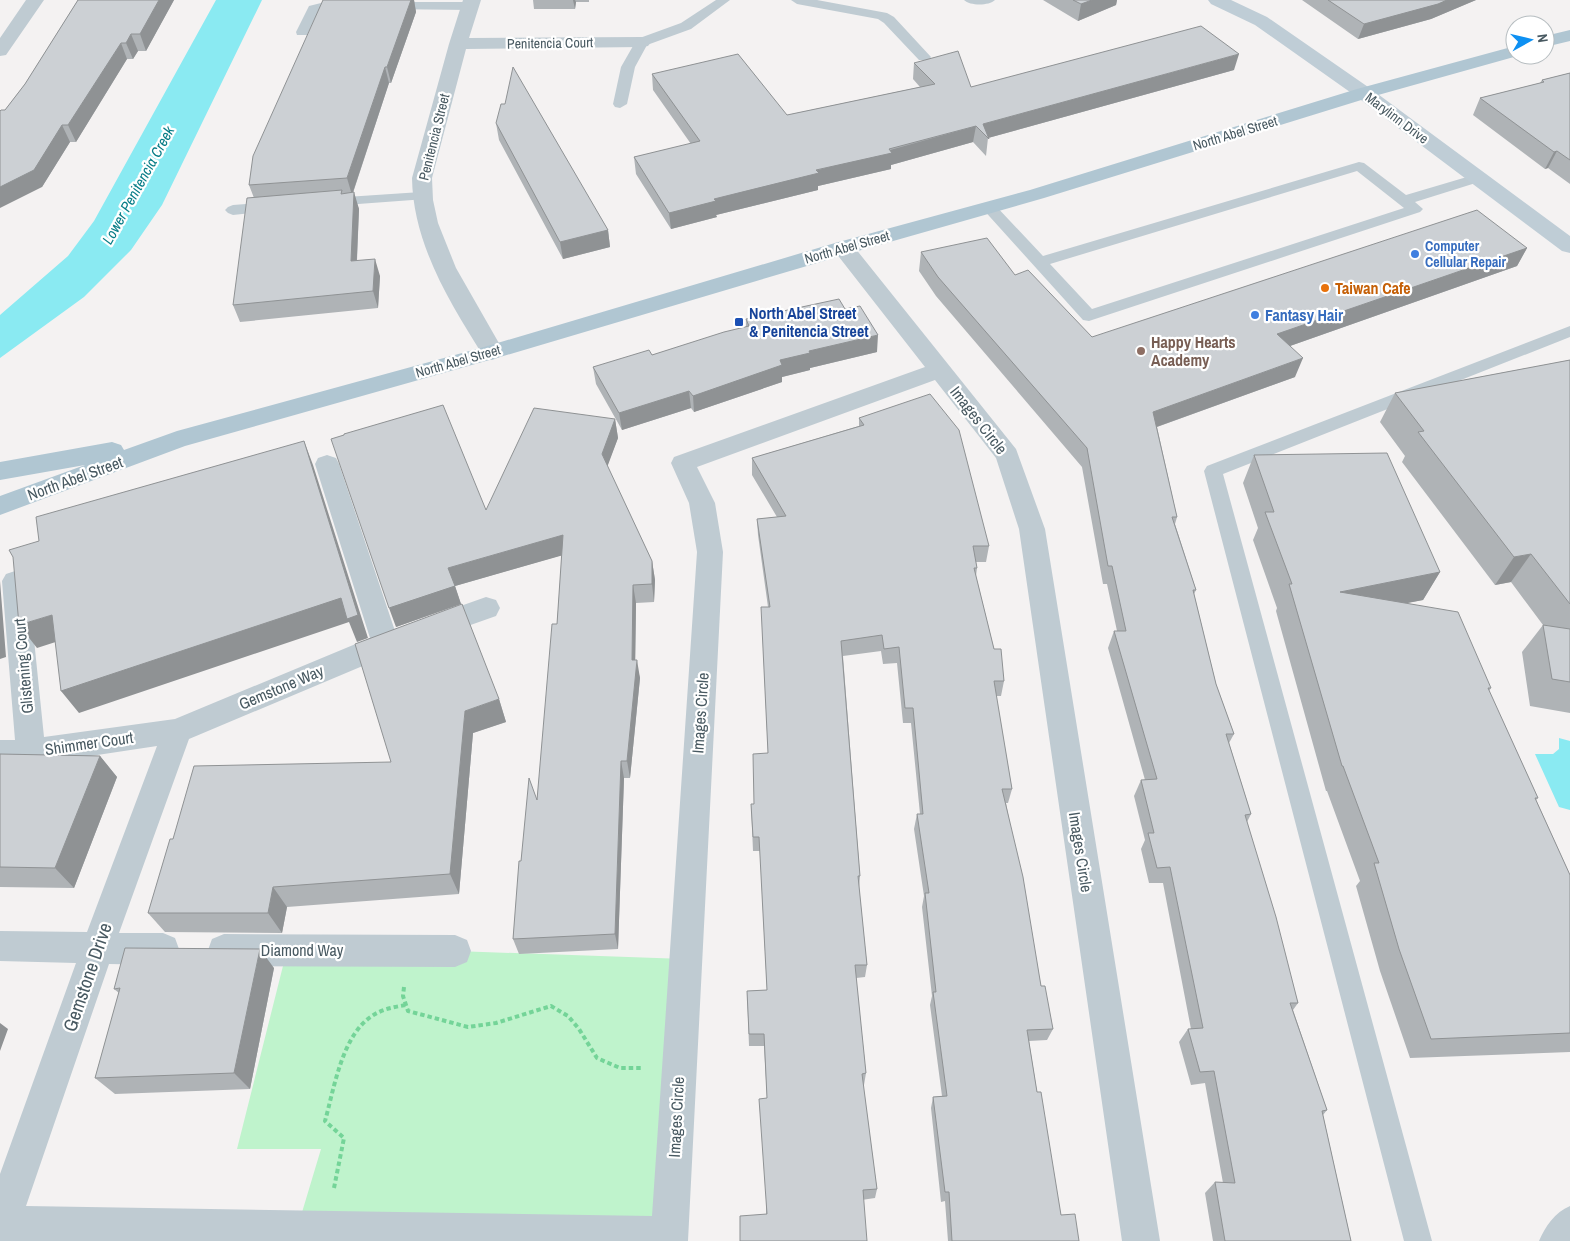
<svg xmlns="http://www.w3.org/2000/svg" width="1570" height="1241" font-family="'Archivo Narrow',sans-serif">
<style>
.green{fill:#bff3cc}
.water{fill:#8aeaf2}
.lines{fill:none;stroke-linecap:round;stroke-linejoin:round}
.path{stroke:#74d498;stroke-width:4;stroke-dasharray:4.5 3;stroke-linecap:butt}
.lane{fill:#bfcbd2;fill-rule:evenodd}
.street{fill:#bfcbd2;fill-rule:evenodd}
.secondary{fill:#bfcdd6;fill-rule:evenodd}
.primary{fill:#b0c6d2;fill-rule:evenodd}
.wall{fill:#afb3b6}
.shaded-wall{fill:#8f9294}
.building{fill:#ccd0d4;stroke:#8f9294}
.shop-dot{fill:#3f7fe0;stroke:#fff;stroke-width:2}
.food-dot{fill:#e8710a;stroke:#fff;stroke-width:2}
.transit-dot{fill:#1a4fb4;stroke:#fff;stroke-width:2}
.education-dot{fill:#8d6e63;stroke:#fff;stroke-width:2}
.labels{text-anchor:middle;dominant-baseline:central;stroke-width:4.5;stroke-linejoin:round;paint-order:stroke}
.far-street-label{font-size:14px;fill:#485961;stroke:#fff}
.far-shop-label{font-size:14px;font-weight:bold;fill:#366cbe;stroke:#fff;text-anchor:start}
.far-water-label{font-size:15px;font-style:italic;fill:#077d87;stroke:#fff}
.food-label{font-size:16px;font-weight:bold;fill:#c56008;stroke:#fff;text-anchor:start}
.transit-label{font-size:16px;font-weight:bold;fill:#164399;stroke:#fff;text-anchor:start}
.shop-label{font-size:16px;font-weight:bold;fill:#366cbe;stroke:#fff;text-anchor:start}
.education-label{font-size:16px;font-weight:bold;fill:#785e54;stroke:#fff;text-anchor:start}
.street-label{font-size:16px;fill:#485961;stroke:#fff}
.near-street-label{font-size:19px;fill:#485961;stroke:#fff}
</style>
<rect width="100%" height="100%" fill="#f4f2f2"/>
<path class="green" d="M287,950L455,951L685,959L669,1235L297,1229L321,1149H237Z"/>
<path class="water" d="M216,0H262L162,205L131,250L84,297L0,358V315L68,256L94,221Z
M1559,738L1570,741V810L1559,807L1535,754H1553L1559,749Z"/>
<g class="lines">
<path class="path" d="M404,987L403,996L408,1011L468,1027L496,1023L551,1006L568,1016L579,1029L597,1058L620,1068H641
M334,1188L344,1138L325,1121C334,1089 342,1035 372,1016C382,1009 394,1007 406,1005"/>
<path class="lane" d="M716,0H730L691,29L647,45L635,67L627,104L620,108L615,107L613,104L621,67L637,39L681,23Z
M791,0H817L887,13L894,17L931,57L929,60H919L884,23L878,19L797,4Z
M964,0H995C989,6 970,6 964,0Z
M325,2H348L354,6L348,10L318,12L307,35H297L296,32L309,6Z
M387,2H470L476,6L470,10L383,9L381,6Z
M1359,162L1364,163L1406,195L1477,174L1482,175L1484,178L1482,181L1415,202L1423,209L1420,212L1089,321L1083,320L981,207L984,204H994L1043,256ZM1357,171L1404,208L1092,309L1050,264Z
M421,192L426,193L428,196L426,199L331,206L326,205L324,202L326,199L331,198Z
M272,202L277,204L280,207L277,210L233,215L228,213L225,210L228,207L233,205Z
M1570,326V337L1223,474L1432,1241H1404L1204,471L1207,466Z
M1570,1206V1241H1539C1545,1227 1555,1212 1570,1206Z"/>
<path class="street" d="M26,0H44L6,55L0,56V38Z
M463,0H481L469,38L642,37L648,38L651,42L648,46L642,47L466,49L432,178L433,200L438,223L456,268L504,352L500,357L492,360L484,357C450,303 413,244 412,178L449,44Z
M843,241L851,243L1016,449L1045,529L1160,1241H1122L1019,529L996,458L935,380L697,467L715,503L723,552L688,1241H0V1174L76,963L0,961V931L87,932L157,746L31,765L0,766V740H15L2,581L6,574L15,571L24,574L28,581L44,737L175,719L370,638L315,464L318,458L327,455L336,458L339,464L395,631L403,633L407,641L403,649L189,739L119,933H163L175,938L179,949L175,960L163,965L109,964L26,1206L652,1216L697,552L689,503L671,463L674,457L925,367L832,248L835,243Z
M486,597L496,600L500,608L496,616L431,639L421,636L417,628L421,620Z
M224,934L455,935L467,940L471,951L467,962L455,967L224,966L212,961L208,950L212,939Z"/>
<path class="secondary" d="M1208,0H1231L1267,17L1371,89L1570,236V253L1562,251L1357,97L1255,25L1211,4Z"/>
<path class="primary" d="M1570,30V41L1545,47V36Z
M1515,46V55H1521L1371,97L1044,198L851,253L500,357L185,446L0,515V496L85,465L0,480V462L112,442L121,445L124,450L177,431L484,347L835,243L1030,190L1357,89Z"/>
</g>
<path class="wall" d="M78,0H174L146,51H138L133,59H127L76,142H70L42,187L5,110L25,84Z
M323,0H421H414L416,12L391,83H389L353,193L359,209L357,261L380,276L378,308L240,322L233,305L254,198L249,185Z
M533,0H589V2H576L575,9H534Z
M1043,0H1117L1116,5L1078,21Z
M1302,0H1476L1431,19L1358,39Z
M914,63L971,87L1234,70L988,138L986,156L973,142L891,165V169L818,186V190L716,215L717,217L671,229L636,174L634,157L691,144L653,90L652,74L787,115L920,87L913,79Z
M1570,73V184L1548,168L1545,169L1473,115L1480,98L1540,83L1542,80Z
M496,123L608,230L610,247L563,259L499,140Z
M1527,248L1517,266L1290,346L1295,377L1157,427L1177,517L1175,524L1196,590L1194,594L1216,684L1234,734L1229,743L1251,814L1247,822L1298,1003L1293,1010L1327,1110L1323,1115L1351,1241H1213L1205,1193L1215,1182L1223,1183L1205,1083L1191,1085L1179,1042L1188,1029H1191L1163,883H1149L1141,849L1145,840L1134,796L1141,780H1145L1108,648L1114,631H1117L1107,584H1103L1082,467L936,296L919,271L921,252L1015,275L1092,337Z
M845,309L877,352L810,368V370L782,377V382L694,412L691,408L622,430L596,384L593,367L652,355L746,327V319Z
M1570,360V713L1530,706L1522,652L1543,625L1511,582L1495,585L1402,462L1405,456L1380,422L1395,393Z
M859,418L989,546L986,562H976L977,568L976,576L994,649L1004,681L1001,696H996L1012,789L1008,803H1006L1041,986L1053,1029L1047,1040L1029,1041L1037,1092L1061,1215L1079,1241H948L945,1201L941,1202L931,1108L933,1097L942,1096L930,1005L932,996L922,907L924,896L914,829L917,814H920L911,723H903L897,663L883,664L881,651L843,656L860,876L859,888L867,965L865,977L856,978L866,1073L864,1085H863L877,1189L875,1198L766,1214L767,1098L764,1046H749L747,991L767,990L760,851H753L751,804H754L768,753L762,623L768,607L758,535L757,519L777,517L752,475V458L859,426Z
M615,419L618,438L607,466L652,561L655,580L654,602L636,603L635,660L640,678L630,778H624L618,949L519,954L513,939L521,861L537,800L557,624L562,555L455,586L461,604L396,627L486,510Z
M1254,455L1440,572L1423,600L1406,603L1491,688L1489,691L1538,798L1536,800L1570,875V1052L1410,1058L1380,971L1356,886L1360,881L1327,791H1326L1276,611L1277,608L1253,540L1258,528L1243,483Z
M499,699L506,722L473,733L459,894L287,907L282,933L165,932L148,913L173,839L391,762Z
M0,754L100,756L117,777L74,888L0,887Z
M274,968L250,1089L115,1094L95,1078L119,993L114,989Z"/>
<path class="shaded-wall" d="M159,0H174L146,51L140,34Z
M411,0H414L416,12L391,83L387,67Z
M573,0H575L576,2L575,9Z
M1092,0H1117L1116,5L1078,21L1081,4Z
M1447,0H1476L1431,19L1358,39L1364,24Z
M131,34L138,51L133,59L126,43Z
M121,43L127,59L76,142L68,125Z
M1239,54L1234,70L988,138L983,124Z
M385,67L389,83L352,195L347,178Z
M62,125L70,142L42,187L0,208V187Z
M976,126L973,142L891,165V169L818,186V190L716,215L717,217L671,229L669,213L714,199Z
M1557,151L1548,168L1545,169L1554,152Z
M354,192L359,209L356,278L351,261Z
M608,230L610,247L563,259L560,242Z
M1527,248L1517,266L1270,353L1277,334Z
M375,259L380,276L378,308L373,291Z
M878,335L877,352L810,368V370L782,377V382L694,412L693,396L780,360L809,351Z
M1303,358L1295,377L1148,430L1153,412Z
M689,391L691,408L622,430L619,413Z
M615,419L618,438L605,473L602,454Z
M304,441L313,465L368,638L357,642L349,622L79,713L61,691Z
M563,535L567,554L455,586L461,604L396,627L389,608L448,568Z
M1531,554L1511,582L1495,585L1514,557Z
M652,561L655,580L654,602L652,584Z
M1440,572L1423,600L1326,619L1340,592Z
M0,581L6,657L0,659Z
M633,585L636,603L635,678L632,660Z
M52,615L68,638L37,648L19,625Z
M637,660L640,678L630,778L627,761Z
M499,699L506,722L473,733L459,894L450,874L465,711Z
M100,756L117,777L74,888L55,868Z
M621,761L624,778L618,949L615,934Z
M273,887L287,907L282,933L268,913Z
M260,949L274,968L250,1089L234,1073Z
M0,1023L8,1029L0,1051Z"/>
<path class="building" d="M78,0H159L140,34H131L126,43H121L68,125H62L34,170L0,187V111L1,110H5L25,84Z
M323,0H411L387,67H385L347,178L249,185L253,156Z
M1073,0H1092L1081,4Z
M1328,0H1447L1438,4L1364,24Z
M1201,26L1239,54L983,124L989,139L976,126L889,149L892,153L816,170L819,173L714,199L716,201L669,213L634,157L700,141L652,74L738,54L787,115L935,84L914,63L958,51L971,87Z
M513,67L608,230L560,242L496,123L501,104H505Z
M1570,73V160L1557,151L1554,152L1480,98L1544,82L1542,80Z
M342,190L341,194L354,192L351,261L375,259L373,291L233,305L247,198Z
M1477,210L1527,248L1277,334L1303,358L1153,412L1177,517H1172L1196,590H1193L1216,684L1234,734H1226L1251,814L1245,815L1276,917L1298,1003H1290L1327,1110L1322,1111L1351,1241H1225L1215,1182L1235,1183L1214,1071L1200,1072L1188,1029L1203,1028L1170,867L1157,868L1148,833H1154L1141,780L1157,779L1114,631H1126L1112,566H1108L1087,448L938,277L921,252L987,238L1015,275L1028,270L1092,337Z
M839,299L845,309L860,306L878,335L809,351L810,353L780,360L782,365L693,396L689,391L619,413L593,367L649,350L652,355L724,332L749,326L746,319Z
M1570,360V604L1531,554L1514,557L1418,432L1424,431L1395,393Z
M930,394L959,430L989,546H973L977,568H974L994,649H1001L1004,681H994L1012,789H1002L1023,877L1041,986H1045L1053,1029L1027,1030L1037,1092H1041L1061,1215L1075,1214L1079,1241H952L949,1192H945L933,1097L947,1096L933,992H936L925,893H929L917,814H923L913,708H905L899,647L884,649L882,635L841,641L860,876H858L867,965H855L866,1073L862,1074L877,1189L863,1190L867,1241H740V1216L767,1214L759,1099L767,1098L764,1034H749L747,991L767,990L759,837H753L751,804H754L753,754L768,753L761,607H770L757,519L786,516L752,458L864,425L859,418Z
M443,405L486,510L534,408L615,419L602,454L652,561V584L633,585L632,660H637L627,761H621L615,934L513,939L519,861H521L529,778L537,800L552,624H557L563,535L448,568L455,586L389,608L331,439L344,435V434Z
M304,441L358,615L347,619L341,598L61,691L52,615L19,625L13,557L9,550L39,541L36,517Z
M1387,453L1440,572L1340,592L1458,612L1491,688H1488L1538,798H1535L1570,875V1033L1431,1039L1399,949L1374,863H1379L1343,766H1342L1289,584H1292L1265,512H1274L1254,455Z
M462,604L499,699L465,711L450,874L273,887L268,913H148L170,839H173L194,766L391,762L355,644Z
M1543,625L1570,629V682L1552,679Z
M0,754L100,756L55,868L0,867Z
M125,948L260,949L234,1073L95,1078L120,988L114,989Z"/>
<g class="shop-dot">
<circle cx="1415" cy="254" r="5"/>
<circle cx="1255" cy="315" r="5"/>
</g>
<circle class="food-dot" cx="1325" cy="288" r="5"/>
<rect class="transit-dot" x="734" y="317" width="10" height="10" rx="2.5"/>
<circle class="education-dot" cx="1141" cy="351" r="5"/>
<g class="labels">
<g class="far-street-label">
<text transform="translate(550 43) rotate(-1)">Penitencia Court</text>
<text transform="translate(1397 118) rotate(37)">Marylinn Drive</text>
<text transform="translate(1235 133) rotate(-17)">North Abel Street</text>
<text transform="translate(434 137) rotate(-76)">Penitencia Street</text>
<text transform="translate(847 247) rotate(-16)">North Abel Street</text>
<text transform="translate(458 361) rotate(-16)">North Abel Street</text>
</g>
<g class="far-shop-label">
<text x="1425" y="246">Computer<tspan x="1425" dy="16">Cellular Repair</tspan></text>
</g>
<g class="far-water-label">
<text transform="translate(138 185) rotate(-61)">Lower Penitencia Creek</text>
</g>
<g class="food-label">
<text x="1335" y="288">Taiwan Cafe</text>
</g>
<g class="transit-label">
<text x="749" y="313">North Abel Street<tspan x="749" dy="18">&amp; Penitencia Street</tspan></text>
</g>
<g class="shop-label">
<text x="1265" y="315">Fantasy Hair</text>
</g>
<g class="education-label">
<text x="1151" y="342">Happy Hearts<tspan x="1151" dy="18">Academy</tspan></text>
</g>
<g class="street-label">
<text transform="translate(979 420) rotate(52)">Images Circle</text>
<text transform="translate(75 478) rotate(-20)">North Abel Street</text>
<text transform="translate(23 666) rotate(-95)">Glistening Court</text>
<text transform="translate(281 687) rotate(-23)">Gemstone Way</text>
<text transform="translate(700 713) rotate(-86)">Images Circle</text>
<text transform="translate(89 743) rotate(-8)">Shimmer Court</text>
<text transform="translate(1081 852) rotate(81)">Images Circle</text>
<text x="302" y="950">Diamond Way</text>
<text transform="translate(676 1117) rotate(-87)">Images Circle</text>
</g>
<g class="near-street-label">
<text transform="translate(87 977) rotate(-71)">Gemstone Drive</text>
</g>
</g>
<g transform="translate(1530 40) rotate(82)"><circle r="24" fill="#ffffff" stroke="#b6bdc0"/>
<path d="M0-4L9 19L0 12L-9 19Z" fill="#0e90f2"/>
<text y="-8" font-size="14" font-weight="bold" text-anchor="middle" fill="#485961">N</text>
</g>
</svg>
